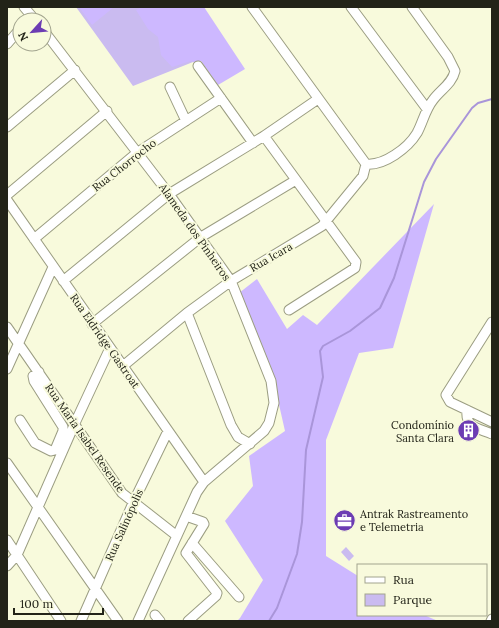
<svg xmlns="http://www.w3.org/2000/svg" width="499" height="628" font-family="Lora,serif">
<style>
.green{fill:#cabbf0}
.forest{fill:#cdb8ff}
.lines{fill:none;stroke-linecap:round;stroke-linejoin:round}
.stream{stroke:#a995d9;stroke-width:2}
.minor-casing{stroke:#9b9d82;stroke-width:11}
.minor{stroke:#fff;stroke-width:9}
.labels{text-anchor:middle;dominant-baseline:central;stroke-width:4;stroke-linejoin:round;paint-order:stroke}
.street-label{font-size:11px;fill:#222318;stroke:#f8fadc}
.poi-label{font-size:11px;fill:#222318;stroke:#f8fadc;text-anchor:end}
</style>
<rect width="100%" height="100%" fill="#f8fadc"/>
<path class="green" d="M76,7H202L228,48L133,86Z
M346,547L354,556L349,561L341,552Z"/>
<path class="forest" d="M79,7H114L92,25Z
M142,7H204L245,69L218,85L201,61L195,63L191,61L172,67L161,55L158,37L148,29L136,10Z
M434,204L393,348L359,353L326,440V556L358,576V615H424L438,621H237L240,618L263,580L225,521L253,486L249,456L285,431L270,365L239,293L257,279L287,329L303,315L317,325Z"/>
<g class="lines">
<path class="stream" d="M269,621L277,608L297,554L302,522L306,450L323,377L320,351L323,346L350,331L380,308L394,278L424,182L436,159L472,108L478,103L492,99"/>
<defs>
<path id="minor" d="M24,7L35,20
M252,7L366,164
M351,7L427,109
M44,31L169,194L231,281L271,381L274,403L269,423L264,431L204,482L197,492L138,621
M7,44L20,29
M198,66L253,143
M170,87L186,121
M7,127L75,70
M264,136L356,262L355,268L289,310
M366,164C384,166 408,148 417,133C423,122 425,110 433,100C440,90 452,84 455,71L448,57L412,7
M7,195L107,111
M7,200L204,482
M34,239L138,152L221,98
M63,281L169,194L264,136L318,99
M187,313L231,425L238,437L250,444
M492,322L446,395L450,402L492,422
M92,324L201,237L296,180
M7,327L122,493L177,536
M123,366L187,313L231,281L322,226L363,176L366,164
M7,369L53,267
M467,410C465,428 478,428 492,434
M20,420L35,443L51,451L55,450L63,431V427L34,381L33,376L39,372
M7,463L118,621
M186,516L203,522L204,524L186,553L217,593L216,596L188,621
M7,540L61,621
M192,543L239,597
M7,566L17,555L75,423L110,348
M155,615L160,621
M81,621L133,503L168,431
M491,621L492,619"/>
</defs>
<use href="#minor" class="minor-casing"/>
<use href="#minor" class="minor"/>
</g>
<defs>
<symbol id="building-disc" viewBox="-11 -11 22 22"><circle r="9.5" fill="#6c3cb3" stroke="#f8fadc"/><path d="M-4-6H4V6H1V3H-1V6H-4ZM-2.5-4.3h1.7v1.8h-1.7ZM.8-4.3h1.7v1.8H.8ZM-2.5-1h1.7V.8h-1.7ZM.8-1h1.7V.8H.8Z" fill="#fff"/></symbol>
<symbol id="office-disc" viewBox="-11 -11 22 22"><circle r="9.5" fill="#6c3cb3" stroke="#f8fadc"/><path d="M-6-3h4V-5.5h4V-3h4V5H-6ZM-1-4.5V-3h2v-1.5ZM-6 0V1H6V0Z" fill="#fff"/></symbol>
</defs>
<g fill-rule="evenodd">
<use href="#building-disc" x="456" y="418" width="25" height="25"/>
<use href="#office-disc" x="332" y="508" width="25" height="25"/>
</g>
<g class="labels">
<g class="street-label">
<text transform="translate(124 165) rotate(-38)">Rua Chorrocho</text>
<text transform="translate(195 232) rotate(55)">Alameda dos Pinheiros</text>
<text transform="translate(271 257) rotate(-30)">Rua Icara</text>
<text transform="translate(105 341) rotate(55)">Rua Eldridge Gastroat</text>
<text transform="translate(85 438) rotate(55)">Rua Maria Isabel Resende</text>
<text transform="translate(124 525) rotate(-66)">Rua Salinópolis</text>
</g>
<g class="poi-label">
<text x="454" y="425">Condomínio<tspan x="454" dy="13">Santa Clara</tspan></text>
<text x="360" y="514" text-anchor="start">Antrak Rastreamento<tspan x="360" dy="13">e Telemetria</tspan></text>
</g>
</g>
<rect width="499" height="628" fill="none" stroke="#222318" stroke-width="16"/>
<rect x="357" y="564" width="130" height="52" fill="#f8fadc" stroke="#a2a48e"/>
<rect x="365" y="577" width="20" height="6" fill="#ffffff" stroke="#a2a48e"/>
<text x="393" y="584" font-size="12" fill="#222318">Rua</text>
<rect x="365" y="594" width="20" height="12" fill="#cabbf0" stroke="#a2a48e"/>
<text x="393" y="604" font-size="12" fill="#222318">Parque</text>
<g transform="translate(32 32) rotate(243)"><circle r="19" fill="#f8fadc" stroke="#a2a48e"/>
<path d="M0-3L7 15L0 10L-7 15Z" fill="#6c3cb3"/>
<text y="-6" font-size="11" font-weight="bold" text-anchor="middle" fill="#222318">N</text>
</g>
<path d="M14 608v6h89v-6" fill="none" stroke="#222318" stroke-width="2"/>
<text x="20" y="608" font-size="12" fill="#222318" stroke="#f8fadc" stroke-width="3" paint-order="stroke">100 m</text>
</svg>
